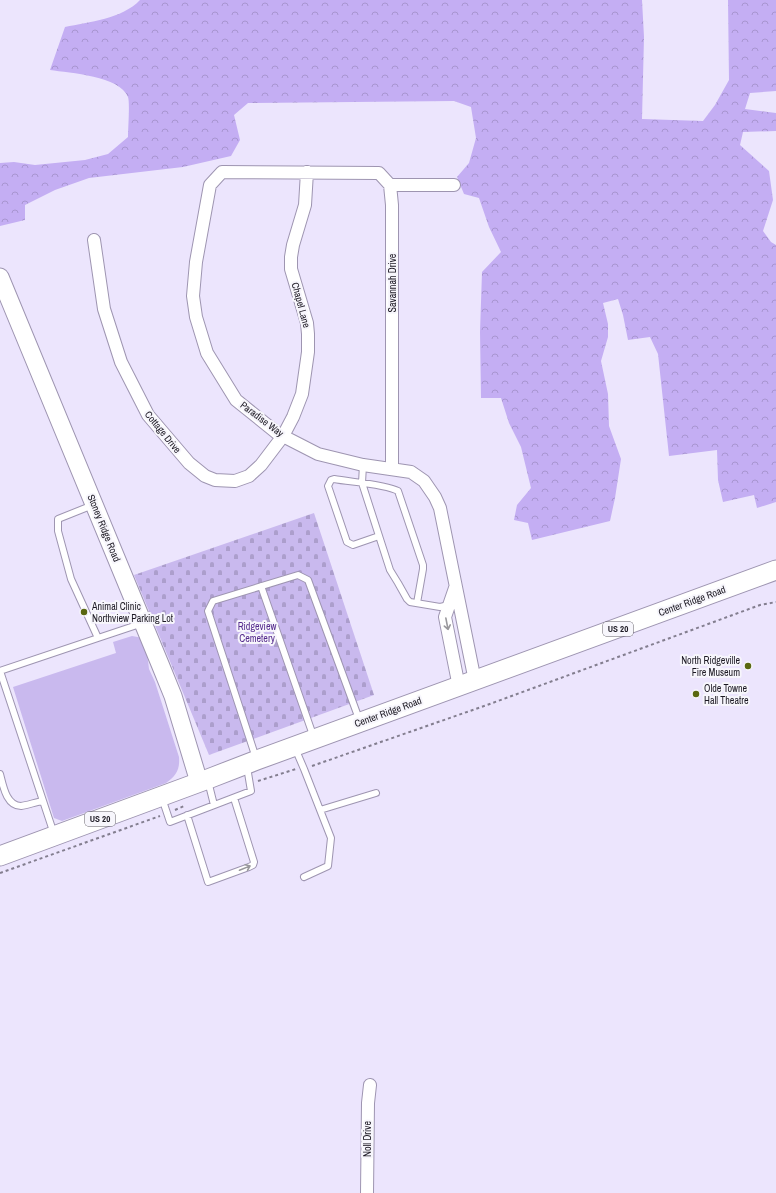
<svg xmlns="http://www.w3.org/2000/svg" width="776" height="1193" font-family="'Archivo Narrow',sans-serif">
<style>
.green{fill:#c9b9ee}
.forest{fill:url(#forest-crowns)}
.cemetery{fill:url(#cemetery-stones)}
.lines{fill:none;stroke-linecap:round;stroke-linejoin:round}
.lane-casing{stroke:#9e95b1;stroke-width:8}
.street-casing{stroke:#9e95b1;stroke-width:14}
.secondary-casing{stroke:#9e95b1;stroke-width:19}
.primary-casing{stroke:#9e95b1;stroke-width:21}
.path{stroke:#837e8f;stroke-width:2;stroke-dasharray:3 3;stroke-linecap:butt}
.lane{stroke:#fff;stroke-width:6}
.street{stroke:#fff;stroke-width:12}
.secondary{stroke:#fff;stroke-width:17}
.primary{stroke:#fff;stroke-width:19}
.oneway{stroke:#99989c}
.poi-dot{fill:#5a6810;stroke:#f7f6fc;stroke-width:1.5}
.labels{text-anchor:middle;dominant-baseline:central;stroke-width:4;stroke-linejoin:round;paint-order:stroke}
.shield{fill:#f7f6fc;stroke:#5e5b64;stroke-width:1}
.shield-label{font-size:9px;font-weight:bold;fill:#1c1923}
.street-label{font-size:10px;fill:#1c1923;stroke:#f7f6fc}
.poi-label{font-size:10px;fill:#1c1923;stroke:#f7f6fc;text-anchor:start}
.park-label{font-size:10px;fill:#552b8d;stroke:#f7f6fc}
</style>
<defs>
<pattern id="forest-crowns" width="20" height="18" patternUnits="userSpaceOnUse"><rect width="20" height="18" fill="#c4aef3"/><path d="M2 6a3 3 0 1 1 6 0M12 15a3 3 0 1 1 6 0" fill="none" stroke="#a895d0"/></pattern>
<pattern id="cemetery-stones" width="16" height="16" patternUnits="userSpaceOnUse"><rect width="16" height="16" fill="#c9b9ee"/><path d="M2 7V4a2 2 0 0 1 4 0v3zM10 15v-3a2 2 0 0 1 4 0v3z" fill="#ac9ecc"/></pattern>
</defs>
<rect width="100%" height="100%" fill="#ece5fd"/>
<path class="green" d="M132,636L143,638L146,645L149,669L155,682L179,757C180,770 176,776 166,783L62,821L54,818L13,687L116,653L113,642Z"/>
<path class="forest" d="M140,0H642L644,37L642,119L703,121L715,105L729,80L728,0H776V91L750,93L745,109L776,113V131L743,132L740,145L769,171L773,200L763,231L771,242L776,245V502L757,508L754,495L723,502L718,480L717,450L669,456L658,354L650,337L628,340L623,315L618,299L603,303L608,324V337L601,361L608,394L609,426L621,459L615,498L610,521L532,540L528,523L514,520L517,505L531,488L521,447L509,423L501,398H481L480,332L482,272L501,252L489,227L479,198L464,194L457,177L469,163L476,138L471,107L454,101L248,103L234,115L240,140L231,156L183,167L89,178L55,190L25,205V220L0,226V163L14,162L35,165L85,160L108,154L128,137C128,130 130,102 128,97C120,76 70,73 50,70L65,27C89,22 122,19 140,0Z"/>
<path class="cemetery" d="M314,513L374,695L209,755L134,575Z"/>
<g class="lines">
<defs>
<path id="lane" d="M363,465L362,483L390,570L398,583L407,599L410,602L440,607L449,605
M93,505L58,519V531L71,579L98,638L143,623
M379,536L353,545L347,542L328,486L331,480L334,479C350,482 385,484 398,491L423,565V569L417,603
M261,586L314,738
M295,748L304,769L331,838L328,866L304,877
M256,758L208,611L213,601L298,575L308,580L359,719
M0,774C3,785 6,806 21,806C28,805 36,802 43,801
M208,781L214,805
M162,798L170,822L251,791L247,767
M320,810L376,793
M187,815L208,882L249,867L253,865L254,862L234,798
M54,834L0,671L98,638"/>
<path id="street" d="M390,185H454
M94,240L104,309L121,362L148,415L189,463L205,476L215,480L235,481L249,476L261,465L283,436L293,417L302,394L308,352V334L307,323L291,269V257L293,245L305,205L307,172
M392,469V205L390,185L379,173L222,172L210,185L196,262L193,296L196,317L207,353L236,400L277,433L318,454L363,465L411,472L424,481L435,497L440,508L475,681
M455,588L445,617L459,687
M367,1193L368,1103L370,1085"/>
<path id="secondary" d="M0,277L160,664L173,696L199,782"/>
<path id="primary" d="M0,856L208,779L257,760L776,570"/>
</defs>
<use href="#lane" class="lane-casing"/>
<use href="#street" class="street-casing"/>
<use href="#secondary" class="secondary-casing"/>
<use href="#primary" class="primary-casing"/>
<path class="path" d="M312,766L487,705L760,605L776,602
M258,781L296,769
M175,810L184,806
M0,873L160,816"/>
<use href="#lane" class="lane"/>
<use href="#street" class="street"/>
<use href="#secondary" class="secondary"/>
<use href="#primary" class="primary"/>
</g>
<defs><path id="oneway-shaft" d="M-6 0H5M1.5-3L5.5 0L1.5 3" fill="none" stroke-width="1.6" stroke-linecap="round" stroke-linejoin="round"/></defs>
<g class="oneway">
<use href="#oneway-shaft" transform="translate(447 624) rotate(79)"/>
<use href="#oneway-shaft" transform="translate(245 868) rotate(-22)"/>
</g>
<g class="poi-dot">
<circle cx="84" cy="612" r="4"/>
<circle cx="748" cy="666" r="4"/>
<circle cx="696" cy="694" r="4"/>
</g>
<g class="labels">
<g class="shield">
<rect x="603" y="622" width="30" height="14" rx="3"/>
<rect x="85" y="812" width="30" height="14" rx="3"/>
</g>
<g class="shield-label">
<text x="618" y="629">US 20</text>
<text x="100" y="819">US 20</text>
</g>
<g class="street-label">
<text transform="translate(392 283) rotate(-90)">Savannah Drive</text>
<text transform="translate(301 305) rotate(75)">Chapel Lane</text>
<text transform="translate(262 419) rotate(37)">Paradise Way</text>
<text transform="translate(163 432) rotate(51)">Cottage Drive</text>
<text transform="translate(104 528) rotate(68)">Stoney Ridge Road</text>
<text transform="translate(692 601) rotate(-20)">Center Ridge Road</text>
<text transform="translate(388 712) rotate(-20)">Center Ridge Road</text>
<text transform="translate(367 1139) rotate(-90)">Noll Drive</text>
</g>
<g class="poi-label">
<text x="92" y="606">Animal Clinic<tspan x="92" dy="12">Northview Parking Lot</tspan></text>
<text x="740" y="660" text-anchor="end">North Ridgeville<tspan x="740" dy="12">Fire Museum</tspan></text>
<text x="704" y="688">Olde Towne<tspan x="704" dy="12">Hall Theatre</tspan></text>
</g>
<g class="park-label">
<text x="257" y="626">Ridgeview<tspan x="257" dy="12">Cemetery</tspan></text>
</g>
</g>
</svg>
